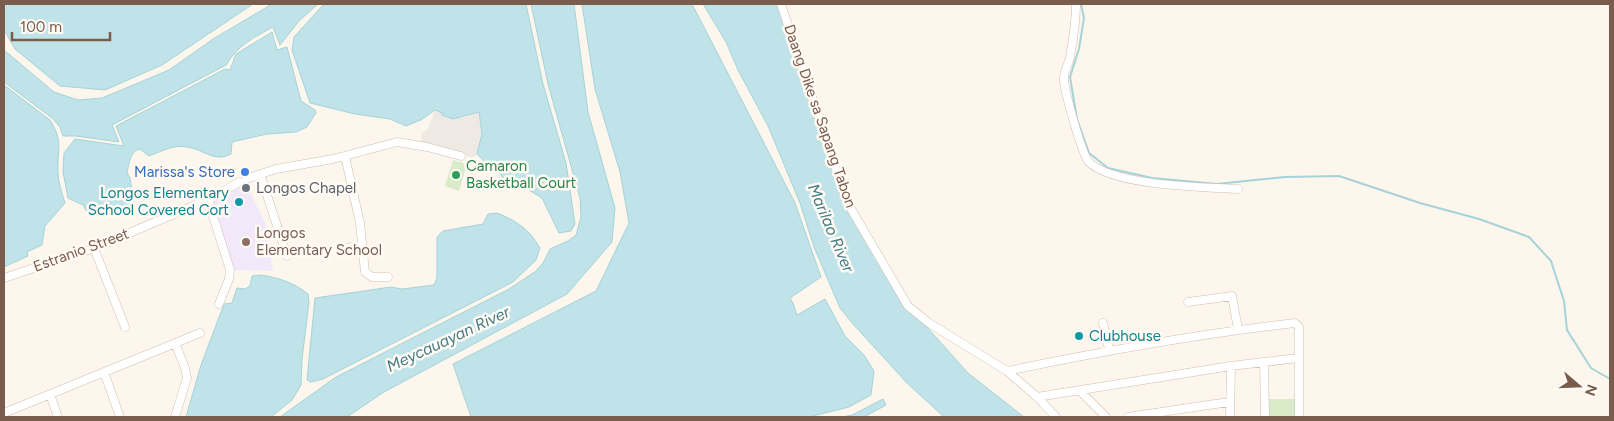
<svg xmlns="http://www.w3.org/2000/svg" width="1614" height="421" font-family="Figtree,sans-serif">
<style>
.industrial{fill:#efe9e4}
.education{fill:#f3e8fa}
.green{fill:#d8ecc9}
.water{fill:#bfe3e8;stroke:#a5d3da}
.lines{fill:none;stroke-linecap:round;stroke-linejoin:round}
.stream{stroke:#a5d3da;stroke-width:2}
.minor-casing{stroke:#d1beb0;stroke-width:9}
.minor{stroke:#fff;stroke-width:8}
.shop-dot{fill:#3f7fe0;stroke:#fffaf3;stroke-width:2}
.leisure-dot{fill:#2e9e5b;stroke:#fffaf3;stroke-width:2}
.worship-dot{fill:#6b7280;stroke:#fffaf3;stroke-width:2}
.culture-dot{fill:#0f9aa8;stroke:#fffaf3;stroke-width:2}
.education-dot{fill:#8d6e63;stroke:#fffaf3;stroke-width:2}
.labels{text-anchor:middle;dominant-baseline:central;stroke-width:5;stroke-linejoin:round;paint-order:stroke}
.street-label{font-size:15px;fill:#7a5c4d;stroke:#fffaf3}
.leisure-label{font-size:15px;fill:#27864d;stroke:#fffaf3;text-anchor:start}
.shop-label{font-size:15px;fill:#366cbe;stroke:#fffaf3;text-anchor:end}
.worship-label{font-size:15px;fill:#5b616d;stroke:#fffaf3;text-anchor:start}
.culture-label{font-size:15px;fill:#0d838f;stroke:#fffaf3;text-anchor:end}
.education-label{font-size:15px;fill:#785e54;stroke:#fffaf3;text-anchor:start}
.water-label{font-size:16px;font-style:italic;fill:#437c86;stroke:#fffaf3}
</style>
<rect width="100%" height="100%" fill="#fdf6ec"/>
<path class="industrial" d="M435,110L462,118L479,112L482,134L477,154L472,158L450,149L421,142L422,133L428,129Z"/>
<path class="education" d="M240,184L244,194L250,192L266,225L273,271L232,270L209,201Z"/>
<path class="green" d="M453,160L467,164L459,191L445,186Z
M1269,399H1297V417H1269Z"/>
<path class="water" d="M4,4H253L162,65L105,90L60,86L15,49L4,30Z
M272,4H318L299,21L280,45L273,27C254,37 237,46 226,65L112,125L119,142L76,136H63L60,127L52,118L4,82V50L54,92L78,100L102,98L169,70L213,39Z
M324,4H526L543,84L566,163L575,224L571,231L559,233L542,198L514,181L502,177L499,171H493L477,154L482,134L479,112L453,119L442,115V113L435,110L421,120L406,126L390,119L355,114L310,103L292,50L294,37Z
M531,4H574L588,112L615,208L612,242L567,294L384,392L347,417H280L336,377L509,289L536,271L543,263L550,249L568,241L576,235L581,217L580,198L548,84Z
M582,4H692L795,203L821,277L790,298L793,303L797,315L825,299L845,336L864,355L874,371L871,395L849,407L809,417H471L453,364L596,291L629,223L620,172L595,89Z
M703,4H781L861,226L908,306L968,373L1024,417H944L907,383L853,324L840,308L814,247L800,203L768,126L738,70L726,42Z
M272,32L277,50L287,47L301,101L315,110L316,113L307,127L296,132L267,134L232,142L231,154C214,163 203,149 187,147C174,144 160,152 149,156L140,149C130,151 129,164 127,173L130,178L134,202L131,203L133,208C117,214 104,215 88,214L83,205L68,198L63,172L64,153L75,139L124,146L116,126L225,69L230,70L236,54Z
M4,85L50,120C64,143 57,148 58,171C58,182 62,193 65,203L45,226L42,245L27,252L28,256L4,267Z
M497,213C517,221 529,229 540,248L536,260L513,282L323,379L311,382L307,380L315,298L391,287L402,289L434,285L437,278V237L443,231L483,224L488,214Z
M260,275C277,277 295,283 308,294L309,302L302,359L301,385L292,400L271,417H186L201,365L224,304L232,303L237,288L245,289L250,286L252,276Z
M883,399L886,405L864,417H842L852,415Z"/>
<g class="lines">
<path class="stream" d="M1081,4L1084,18L1079,49L1070,77L1077,119L1089,153L1108,168L1152,178L1217,184L1285,177L1339,176L1420,203L1479,219L1529,237L1551,261L1564,301L1567,330L1591,368L1610,379"/>
<defs>
<path id="minor" d="M781,4L847,202L908,306L929,323L1007,371L1037,397L1056,417
M1076,4C1076,20 1073,41 1070,57C1069,64 1063,72 1064,79C1064,90 1082,155 1089,162C1113,186 1204,187 1238,189
M345,156L360,223L365,272L372,277H388
M260,174L287,256
M246,179L276,169L333,159L397,142L427,147L461,156
M208,200L230,270L229,279L219,304
M94,248L125,327
M344,248L362,246
M4,278L94,248L214,197L239,182
M1188,302L1232,296L1238,329
M1103,323L1109,349
M175,343L185,368L187,378L175,417
M1264,362L1265,417
M1007,371C1103,351 1198,334 1295,323L1299,327V417
M104,372L120,417
M1080,391L1106,417
M50,394L58,417
M1037,397L1231,366L1298,358
M4,413L200,333
M1128,417L1229,402
M1230,417L1231,366"/>
</defs>
<use href="#minor" class="minor-casing"/>
<use href="#minor" class="minor"/>
</g>
<circle class="shop-dot" cx="245" cy="172" r="5"/>
<circle class="leisure-dot" cx="456" cy="175" r="5"/>
<circle class="worship-dot" cx="246" cy="188" r="5"/>
<g class="culture-dot">
<circle cx="239" cy="202" r="5"/>
<circle cx="1079" cy="336" r="5"/>
</g>
<circle class="education-dot" cx="246" cy="242" r="5"/>
<g class="labels">
<g class="street-label">
<text transform="translate(820 116) rotate(71)">Daang Dike sa Sapang Tabon</text>
<text transform="translate(81 250) rotate(-20)">Estranio Street</text>
</g>
<g class="leisure-label">
<text x="466" y="166">Camaron<tspan x="466" dy="17">Basketball Court</tspan></text>
</g>
<g class="shop-label">
<text x="235" y="172">Marissa's Store</text>
</g>
<g class="worship-label">
<text x="256" y="188">Longos Chapel</text>
</g>
<g class="culture-label">
<text x="229" y="193">Longos Elementary<tspan x="229" dy="17">School Covered Cort</tspan></text>
<text x="1089" y="336" text-anchor="start">Clubhouse</text>
</g>
<g class="education-label">
<text x="256" y="233">Longos<tspan x="256" dy="17">Elementary School</tspan></text>
</g>
<g class="water-label">
<text transform="translate(831 228) rotate(67)">Marilao River</text>
<text transform="translate(448 339) rotate(-25)">Meycauayan River</text>
</g>
</g>
<rect width="1614" height="421" fill="none" stroke="#7a5c4d" stroke-width="10"/>
<g transform="translate(1579 386) rotate(109)" stroke="#fffaf3" stroke-width="4" paint-order="stroke">
<path d="M0-4L9 19L0 12L-9 19Z" fill="#7a5c4d"/>
<text y="-8" font-size="14" font-weight="bold" text-anchor="middle" fill="#7a5c4d">N</text>
</g>
<path d="M12 32v8h98v-8" fill="none" stroke="#7a5c4d" stroke-width="2.5"/>
<text x="20" y="32" font-size="15" fill="#7a5c4d" stroke="#fffaf3" stroke-width="4" paint-order="stroke">100 m</text>
</svg>
